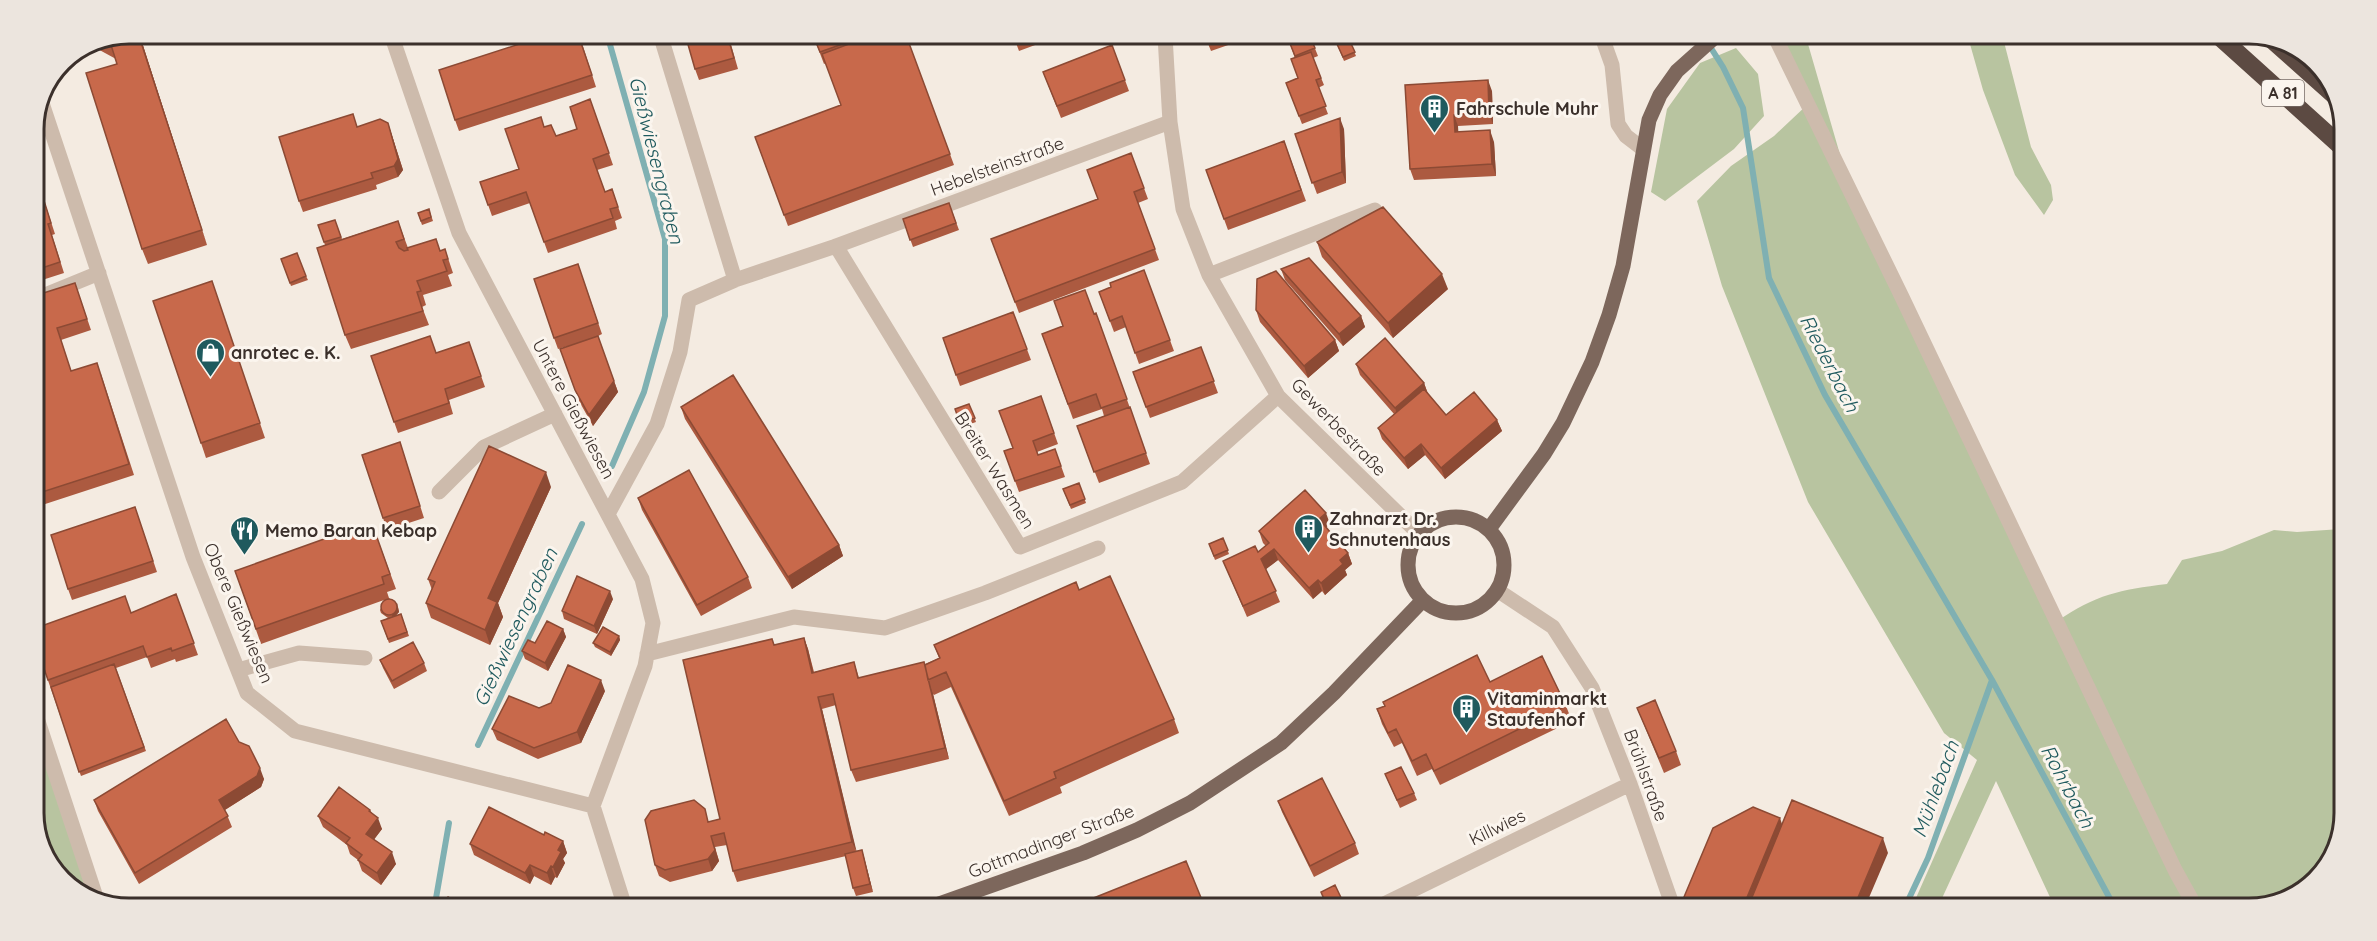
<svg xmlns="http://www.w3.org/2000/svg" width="2377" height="941" font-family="Quicksand,sans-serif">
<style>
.green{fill:#b8c4a0}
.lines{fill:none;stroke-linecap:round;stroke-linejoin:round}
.stream{stroke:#7fb0b2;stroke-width:6}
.minor{stroke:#cdbbac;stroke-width:15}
.major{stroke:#7d675c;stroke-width:15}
.highway{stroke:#5c4a42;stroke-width:18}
.wall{fill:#ac5a40}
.shaded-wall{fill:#8c4a34}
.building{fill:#c8694b;stroke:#8c4a34;stroke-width:1.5}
.labels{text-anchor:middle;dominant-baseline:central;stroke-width:6;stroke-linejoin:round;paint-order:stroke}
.shield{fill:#fbf5ee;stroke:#756b66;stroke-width:1.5}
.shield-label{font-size:16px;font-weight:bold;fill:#3b302b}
.poi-label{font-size:18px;font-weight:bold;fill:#3b302b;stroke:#fbf5ee;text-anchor:start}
.street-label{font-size:18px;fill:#3b302b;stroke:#fbf5ee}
.water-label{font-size:20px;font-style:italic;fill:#1f5a5e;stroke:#fbf5ee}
.rim{fill:none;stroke:#3b302b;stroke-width:3}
</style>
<rect width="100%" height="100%" fill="#f4ebe1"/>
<path class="green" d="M1775,37H1809L1808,44L1852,196L2056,622C2097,594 2119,590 2167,584L2182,560L2222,551L2274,530L2297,532L2341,529L2339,843L2302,892L2248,908H2055L1996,781L1938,907H1912L1977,760L1944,733L1808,502L1722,286L1697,201L1731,166L1774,136L1808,104Z
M1968,37L2003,38L2031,147L2051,185L2053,200L2044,215L2015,175L1983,90Z
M1736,48L1758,74L1764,116L1734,149L1665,201L1651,192L1667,109L1700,63Z
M33,706L98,903L53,871L33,819Z"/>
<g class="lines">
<path class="stream" d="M607,34L665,239V316L644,392L612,466
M1704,37L1723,67L1743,108L1769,278L1825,395L1992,680L2115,908
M478,745L582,524
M435,904L449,823
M1905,907L1928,858L1992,680"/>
<path class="minor" d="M391,34L459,233L642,579L653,623L645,666L593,806
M660,34L735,280
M1165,36L1170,122L1183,209L1209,275L1278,396L1419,534
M1602,37L1612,65L1618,124L1626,136L1643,149
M1775,37L1901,295L2175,870L2196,908
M42,103L193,557L247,693L295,731L593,806
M836,246L1020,547L1182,482L1278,396
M1209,275L1375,210
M33,300L99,273
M439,492L484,447L555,414
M608,514L657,424L680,352L689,300L735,280L836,246L1170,122
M1497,590L1553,627L1592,688L1630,784L1673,907
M647,654L794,617L885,628L985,593L1098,548
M238,670L299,653L365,658
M33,706L98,903
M593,806L624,904
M1380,906L1630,784"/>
<path class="major" d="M1408 565a48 48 0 1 1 96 0a48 48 0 1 1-96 0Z
M1489,529L1544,454L1563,423L1592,362L1609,315L1623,266L1649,120L1660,95L1677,71L1715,37
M936,905L1083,853L1137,830L1190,803L1281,743L1334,693L1423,600"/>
<path class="highway" d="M2221,38L2344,149
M2270,38L2334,95"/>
</g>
<path class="wall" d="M129,33H139L207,245L148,264L142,249L117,64L116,59L94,47Z
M579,34L596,87L459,131L455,120Z
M728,34L738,69L699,80L695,69Z
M813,35H906L954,165L788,226L755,137L841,105L826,63L824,64Z
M1013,35H1062L1019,51Z
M1205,36H1254L1211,51Z
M1287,36H1310L1318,56L1313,58L1324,85L1318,88L1328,114L1302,124L1286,83L1298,78L1295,58Z
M1348,37L1356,56L1344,61L1336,42Z
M1112,45L1129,91L1061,118L1043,72Z
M1405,85L1492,91L1493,124L1458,126V132L1494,142L1496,176L1414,180L1410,169Z
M590,99L613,165L597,170L605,192L612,189L622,218L615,221L617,229L548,253L530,203L492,216L480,182L519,169L544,127L556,136L577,129Z
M388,123L403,170L398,177L376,185L377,189L303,212L299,201L357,127Z
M1344,129L1346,183L1317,194L1295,134Z
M1284,141L1306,201L1228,230L1206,170Z
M1131,153L1148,199L1138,203L1159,260L1019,313L991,239L1098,199Z
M40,188L55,234L52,235L64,273L36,282L38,289L33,291V190Z
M949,203L959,230L913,247L903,219Z
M429,209L433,221L422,225L418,213Z
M335,220L342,239L398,221L408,248L441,251L445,249L453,273L448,275L452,286L423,295L426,305L422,307L429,325L351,349L345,335L325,245L318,225Z
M1317,242L1448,289L1393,338L1322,257Z
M281,259L306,276L308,280L291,286Z
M578,264L602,334L598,336L618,392L593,426L579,401L560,349L568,346L558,349L554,338Z
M1281,269L1361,316L1365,327L1343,346L1285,280Z
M1144,270L1174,351L1139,364L1126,327L1114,332L1099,292L1111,287Z
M75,283L91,330L61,340L71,371L101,374L134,475L33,508V306Z
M217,296L265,438L206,458L201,443Z
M1256,310L1335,340L1339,351L1308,378L1260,322Z
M1013,312L1031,360L960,386L943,338Z
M1096,313L1150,464L1099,483L1077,426L1104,416L1102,409L1073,419L1042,334Z
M469,342L485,387L449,400L453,414L398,433L371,356L436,353Z
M1201,347L1218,393L1150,418L1133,372Z
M1356,364L1424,383L1428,394L1446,415L1497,420L1502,431L1445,479L1425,455L1408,469L1382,439L1378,428L1394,414L1360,375Z
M1041,396L1058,444L1037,452L1038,455L1055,449L1065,477L1019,492L1004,451L1013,448Z
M969,404L976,422L962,427L955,409Z
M681,407L839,545L843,556L792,589L685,419Z
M400,442L424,518L387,530L383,518Z
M1079,483L1086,503L1071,509L1063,489Z
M551,487L498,603L503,617L490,645L431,618L426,603L432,590L428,579Z
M638,498L748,577L752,588L701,616L642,510Z
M135,507L157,572L72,600L68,589Z
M1330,524L1326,527L1348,553L1352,564L1345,570L1347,575L1325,595L1322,591L1313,599L1278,560L1266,569L1280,602L1247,617L1223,561L1258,552L1266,546L1263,543L1259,531Z
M374,529L396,589L387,592L389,598L398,607L399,612L395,616L401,614L409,636L389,643L381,621L388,618L381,613L380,610L384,600L261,644L235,571Z
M1223,538L1229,554L1215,560L1209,544Z
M33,586L36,595L33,596Z
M1079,590L1174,719L1179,733L1060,787L1062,793L1009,816L951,687L934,695L933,694L949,759L856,782L851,770L836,705L822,709L856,851L862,850L873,892L856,896L853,888L846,856L737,882L733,871L727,845L715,847L719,861L712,871L670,882L659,876L655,865L720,819L775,645L804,638L808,649L814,672L854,662L859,678L925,664L939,658L934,645Z
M176,594L198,655L176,662L175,659L151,668L147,657L116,668L146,751L81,776L33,637L131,613Z
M613,599L597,634L564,619L562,611Z
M563,629L566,637L548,671L525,659L522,651L535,643Z
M619,636L620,640L611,656L595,647L593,643Z
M380,660L424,663L427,671L394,689L383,668Z
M1490,682L1566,706L1572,721L1440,785L1432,769L1417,776L1402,743L1394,747L1382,724L1377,709Z
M605,691L581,743L538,759L497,740L492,729L551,703Z
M1637,708L1676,751L1681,765L1664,773Z
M239,742L264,779L261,787L225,810L232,827L139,884L98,811L94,800Z
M1385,774L1414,793L1417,800L1400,808Z
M1278,801L1355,843L1359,854L1314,877L1282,812Z
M370,810L382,829L374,839L396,864L381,885L362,871L358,860L350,854L347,845L323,827L318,816Z
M544,835L563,841L567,853L563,859L565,863L557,878L555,877L551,885L534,876L530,884L474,855L470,844Z"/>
<path class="shaded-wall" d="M138,33H139L207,245L202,230Z
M1488,80L1492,91L1493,124L1489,113Z
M1454,115L1458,126L1459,143L1455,132Z
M1340,118L1344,129L1346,183L1342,172Z
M388,123L403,170L398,177L394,166Z
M1490,130L1494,142L1496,176L1492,164Z
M1442,274L1448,289L1393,338L1388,323Z
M1361,316L1365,327L1343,346L1339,334Z
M1335,340L1339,351L1308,378L1304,366Z
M614,381L618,392L593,426L589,415Z
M1424,383L1428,394L1399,420L1395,408Z
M1497,420L1502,431L1445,479L1441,468Z
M1421,444L1425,455L1408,469L1404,458Z
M546,472L551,487L498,603L503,617L490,645L485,630L488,598Z
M1326,513L1330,524L1323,530L1319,519Z
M839,545L843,556L792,589L788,577Z
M1274,549L1278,560L1265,570L1261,559Z
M1348,553L1352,564L1345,570L1347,575L1325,595L1321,583L1340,560Z
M1318,580L1322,591L1313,599L1309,588Z
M610,591L613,599L597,634L594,626Z
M397,603L399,612L393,619L392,615Z
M563,629L566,637L548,671L545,663Z
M619,636L620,640L611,656L610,652Z
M804,638L808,649L816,684L812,673Z
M601,680L605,691L581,743L577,732Z
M929,683L933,694L949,759L945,748Z
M818,697L822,709L857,853L852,842Z
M260,768L264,779L261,787L223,811L219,800Z
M378,818L382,829L370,845L366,834Z
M1780,818L1785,833L1754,907H1743Z
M711,836L719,861L712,871L708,859Z
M1883,838L1888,853L1865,907H1854Z
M563,841L567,853L563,859L565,863L557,878L553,867L558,850Z
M862,850L864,857L873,892L870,884Z
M392,852L396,864L381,885L377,873Z
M530,865L534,876L530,884L525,873Z
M551,866L555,877L551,885L547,873Z"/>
<path class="building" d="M129,33H138L202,230L142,249L86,73L117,64L111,45L106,42Z
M540,34H578L592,75L455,120L439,70L541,37Z
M685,34H727L734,58L695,69Z
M813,35H868L820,52Z
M873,35H906L950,154L784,215L755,137L841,105L822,54Z
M1013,35H1027L1015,40Z
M1205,36H1219L1206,40Z
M1287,36H1310L1315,48L1295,56Z
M1348,37L1355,52L1343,57L1336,42Z
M1112,45L1125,80L1057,106L1043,72Z
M1311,52L1321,78L1316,80L1326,106L1299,116L1286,83L1298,78L1291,59Z
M1488,80L1489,113L1454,115L1455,132L1490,130L1492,164L1410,169L1405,85Z
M590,99L609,153L593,159L605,192L612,189L618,207L610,209L613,218L544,242L526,192L488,205L480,182L519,169L505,129L541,117L544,127L551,125L556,136L577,129L570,107Z
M353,114L357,127L380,119L388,123L398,159L394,166L371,173L373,178L299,201L279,137Z
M1340,118L1342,172L1312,183L1295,134Z
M1284,141L1301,190L1224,219L1206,170Z
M1131,153L1144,188L1134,192L1155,249L1015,302L991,239L1098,199L1087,170Z
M40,188L51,223L48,224L60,262L33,271V190Z
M949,203L956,223L910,240L903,219Z
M1383,207L1442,274L1388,323L1317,242Z
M429,209L431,217L421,221L418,213Z
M335,220L341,237L324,242L318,225Z
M398,221L404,239L396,242L399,248L404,251L408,250L407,248L436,239L440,251L445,249L448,259L443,260L447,271L417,281L421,291L417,292L423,311L345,335L317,248Z
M297,253L306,276L290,283L281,259Z
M1309,258L1361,316L1339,334L1281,269Z
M578,264L598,323L554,338L534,279Z
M1144,270L1170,340L1135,353L1122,316L1110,321L1099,292L1111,287L1110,283Z
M1276,271L1335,340L1304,366L1256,310L1257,279Z
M212,281L260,423L201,443L153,301Z
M75,283L87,319L57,328L71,371L97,363L129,464L33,495V306L37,305L34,296Z
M1085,290L1094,314L1096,313L1127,399L1101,408L1096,394L1068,404L1042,334L1063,326L1054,301Z
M1013,312L1027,349L956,375L943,338Z
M430,336L436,353L469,342L481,376L445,389L449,403L394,422L371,356Z
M598,336L614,381L589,415L575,390L560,349Z
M1385,338L1424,383L1395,408L1356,364Z
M1201,347L1214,381L1146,407L1133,372Z
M733,375L839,545L788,577L681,407Z
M1424,389L1446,415L1474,392L1497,420L1441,468L1421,444L1404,458L1378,428Z
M1041,396L1054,433L1033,441L1038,455L1055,449L1061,466L1015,481L1004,451L1013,448L999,411Z
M969,404L975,418L960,423L955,409Z
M1130,407L1146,453L1094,472L1077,426Z
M400,442L420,506L383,518L362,455Z
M489,446L546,472L488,598L497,602L485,630L426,603L435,582L428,579Z
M689,470L748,577L697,605L638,498Z
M1079,483L1085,499L1070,505L1063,489Z
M1305,490L1326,513L1319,519L1348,553L1340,560L1343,564L1321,583L1318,580L1309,588L1274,549L1261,559L1276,591L1243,606L1223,561L1255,546L1258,552L1269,543L1259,531Z
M135,507L153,561L68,589L51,535Z
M363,525L365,532L374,529L390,574L382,577L384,584L256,629L235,571Z
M1223,538L1228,550L1214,556L1209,544Z
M577,576L610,591L594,626L562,611Z
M1110,576L1174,719L1054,772L1056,778L1004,801L946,672L928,680L925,665L940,658L934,645L1076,582L1079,590Z
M176,594L194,643L172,651L171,648L147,657L143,646L48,680L33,637V629L125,596L131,613Z
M381 607a8 8 0 1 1 16 0a8 8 0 1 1-16 0Z
M401,614L407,632L388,639L381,621Z
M547,621L563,629L545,663L522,651L528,640L535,643Z
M603,627L619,636L610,652L593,643Z
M804,638L812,673L854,662L858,678L924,662L945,748L851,770L833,694L818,697L852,842L733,871L724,833L711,836L715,850L708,859L665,870L655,865L645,820L651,811L694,800L705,809L708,822L720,819L683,660L772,639L774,645Z
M413,642L424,663L392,681L380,660Z
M1477,655L1490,682L1542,656L1566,706L1434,771L1426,754L1412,761L1396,729L1388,733L1377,709L1385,706L1383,702Z
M114,664L144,747L79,772L51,687Z
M568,665L601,680L577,732L534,748L492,729L509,696L539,708L551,703Z
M1655,700L1676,751L1659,758L1637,708Z
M226,719L239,742L249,746L260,768L257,776L219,800L228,816L135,873L94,800Z
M1401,767L1414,793L1397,800L1385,774Z
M1322,778L1355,843L1310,866L1278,801Z
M339,787L370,810L369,811L378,818L366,834L392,852L377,873L358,860L362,855L346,843L350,838L318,816Z
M1792,800L1883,838L1854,907H1748Z
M489,807L544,835L545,832L563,841L558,850L561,852L553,867L551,866L547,873L530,865L525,873L470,844Z
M1753,807L1780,818L1743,907H1687L1684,897L1713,828Z
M862,850L870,884L853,888L845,854Z
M1186,861L1204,905H1076Z
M1335,885L1345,906H1327L1321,892Z
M448,897L460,904H444Z
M1436,898L1440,906H1420Z"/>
<defs>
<symbol id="building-pin" viewBox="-11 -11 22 30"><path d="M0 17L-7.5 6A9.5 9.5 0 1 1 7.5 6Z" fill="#1f5a5e" stroke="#fbf5ee"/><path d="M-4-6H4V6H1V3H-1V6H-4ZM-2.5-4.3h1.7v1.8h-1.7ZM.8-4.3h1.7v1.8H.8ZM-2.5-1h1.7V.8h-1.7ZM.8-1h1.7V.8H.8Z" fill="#fff"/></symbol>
<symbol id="shop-pin" viewBox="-11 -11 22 30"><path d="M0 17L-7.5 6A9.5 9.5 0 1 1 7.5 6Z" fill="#1f5a5e" stroke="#fbf5ee"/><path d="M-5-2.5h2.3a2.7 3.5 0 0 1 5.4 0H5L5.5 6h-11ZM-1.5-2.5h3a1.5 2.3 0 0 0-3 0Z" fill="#fff"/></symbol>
<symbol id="restaurant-pin" viewBox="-11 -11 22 30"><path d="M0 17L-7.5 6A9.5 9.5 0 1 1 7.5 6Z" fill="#1f5a5e" stroke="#fbf5ee"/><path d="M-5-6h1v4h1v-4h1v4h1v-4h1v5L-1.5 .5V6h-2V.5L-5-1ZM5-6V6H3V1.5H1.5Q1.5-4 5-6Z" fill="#fff"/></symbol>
</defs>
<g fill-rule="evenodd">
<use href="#building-pin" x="1418" y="92" width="33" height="45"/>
<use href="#shop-pin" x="194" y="336" width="33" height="45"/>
<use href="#building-pin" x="1292" y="512" width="33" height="45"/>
<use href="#restaurant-pin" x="228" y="514" width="33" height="45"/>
<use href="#building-pin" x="1450" y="692" width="33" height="45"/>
</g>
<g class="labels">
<rect class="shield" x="2262" y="80" width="42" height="26" rx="4.5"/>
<g class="shield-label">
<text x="2283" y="93">A 81</text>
</g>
<g class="poi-label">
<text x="1456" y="108">Fahrschule Muhr</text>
<text x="231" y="352">anrotec e. K.</text>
<text x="1329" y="518">Zahnarzt Dr.<tspan x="1329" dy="21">Schnutenhaus</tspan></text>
<text x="265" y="530">Memo Baran Kebap</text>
<text x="1487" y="698">Vitaminmarkt<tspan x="1487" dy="21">Staufenhof</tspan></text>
</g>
<g class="street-label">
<text transform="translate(997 166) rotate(-20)">Hebelsteinstraße</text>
<text transform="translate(574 409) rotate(62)">Untere Gießwiesen</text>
<text transform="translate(1339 427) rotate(46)">Gewerbestraße</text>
<text transform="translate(995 470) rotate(58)">Breiter Wasmen</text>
<text transform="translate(239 613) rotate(67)">Obere Gießwiesen</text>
<text transform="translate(1646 775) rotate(70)">Brühlstraße</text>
<text transform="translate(1497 827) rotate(-26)">Killwies</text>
<text transform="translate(1051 841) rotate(-21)">Gottmadinger Straße</text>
</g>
<g class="water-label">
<text transform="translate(657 160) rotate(76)">Gießwiesengraben</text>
<text transform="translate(1830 363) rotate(63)">Riederbach</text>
<text transform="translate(515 627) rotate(-65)">Gießwiesengraben</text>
<text transform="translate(2068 786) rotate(62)">Rohrbach</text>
<text transform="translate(1935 789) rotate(-70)">Mühlebach</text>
</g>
</g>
<path d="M0 0H2377V941H0ZM129 44H2249A85 85 0 0 1 2334 129V813A85 85 0 0 1 2249 898H129A85 85 0 0 1 44 813V129A85 85 0 0 1 129 44Z" fill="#ece5de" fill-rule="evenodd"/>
<path class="rim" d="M129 44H2249A85 85 0 0 1 2334 129V813A85 85 0 0 1 2249 898H129A85 85 0 0 1 44 813V129A85 85 0 0 1 129 44Z"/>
</svg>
